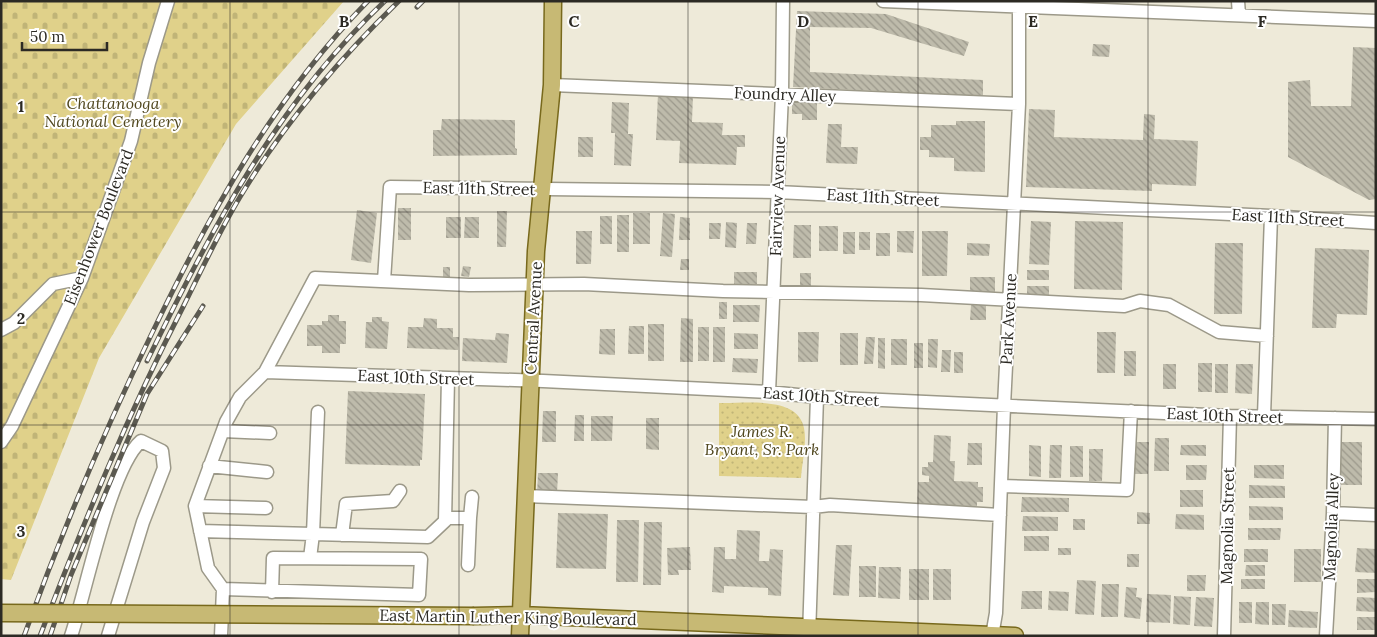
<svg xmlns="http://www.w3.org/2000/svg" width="1377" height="637" font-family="Lora,serif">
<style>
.cemetery{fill:url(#cemetery-stones)}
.park{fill:url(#park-dots)}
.building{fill:url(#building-back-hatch)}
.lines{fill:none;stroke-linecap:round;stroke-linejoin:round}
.minor-casing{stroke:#9c9989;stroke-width:15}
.major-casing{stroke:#78691c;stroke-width:19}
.minor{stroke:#fff;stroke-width:12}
.major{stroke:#c7b974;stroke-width:16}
.rail-casing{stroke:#5c5a51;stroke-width:5}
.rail{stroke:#fff;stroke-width:3;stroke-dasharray:9;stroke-linecap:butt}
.major-bridge-casing{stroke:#78691c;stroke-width:19;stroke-linecap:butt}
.major-bridge{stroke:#c7b974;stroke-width:16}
.grid{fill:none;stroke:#2c2a24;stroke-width:1;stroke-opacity:0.55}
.labels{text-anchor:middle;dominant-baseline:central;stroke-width:4;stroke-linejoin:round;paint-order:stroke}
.street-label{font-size:16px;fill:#2c2a24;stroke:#fff}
.park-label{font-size:16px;font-style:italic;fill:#50471e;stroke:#fff}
.grid-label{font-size:16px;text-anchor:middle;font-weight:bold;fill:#2c2a24;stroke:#fff;stroke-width:4;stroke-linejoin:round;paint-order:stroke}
</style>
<defs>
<pattern id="cemetery-stones" width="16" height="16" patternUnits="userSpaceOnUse" patternTransform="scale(1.25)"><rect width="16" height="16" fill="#e0d18a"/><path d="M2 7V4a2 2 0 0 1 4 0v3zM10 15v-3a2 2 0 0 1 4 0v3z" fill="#c0b477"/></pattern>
<pattern id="park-dots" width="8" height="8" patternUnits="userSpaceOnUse" patternTransform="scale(1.25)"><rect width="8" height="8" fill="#e0d18a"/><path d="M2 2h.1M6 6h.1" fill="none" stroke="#c0b477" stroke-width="1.8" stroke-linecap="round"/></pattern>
<pattern id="building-back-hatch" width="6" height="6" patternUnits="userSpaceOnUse" patternTransform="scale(1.25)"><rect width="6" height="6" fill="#bebbab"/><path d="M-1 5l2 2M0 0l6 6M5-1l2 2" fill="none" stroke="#9b988b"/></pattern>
</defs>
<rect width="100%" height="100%" fill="#eeead9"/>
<path class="cemetery" d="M1,1H344L236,124L99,358L11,580L1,579Z"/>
<path class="park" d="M719,403C744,404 798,395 804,428C807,443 802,463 801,478L719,476Z"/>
<path class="building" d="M797,11L886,14L969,42L964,56L871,28L810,27V72L983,80V96L793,87Z
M1093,44L1110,45L1109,57L1092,56Z
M1353,47L1376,48V199L1369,200L1288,157V82L1310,80L1311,106H1351Z
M658,93L693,95L692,122L723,123L722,135H745V147H737L736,165L679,163L680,141L656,140Z
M792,101H817V120H802V114H792Z
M612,102L629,103L628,134H633L631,166L614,165L615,133H611Z
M1029,109L1055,110L1054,137L1143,140L1144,114L1155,115L1154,139L1198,141L1196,186L1152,184V191L1026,187Z
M442,119L515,120V148L517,149V155L433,156V130H441Z
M956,121H985V172L954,171V158L929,157V150H920V137H931V125H956Z
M828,124H842L841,147H858L857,164L826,163Z
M578,137H593V157H578Z
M398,208H411V240H398Z
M357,210L377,213L371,263L351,260Z
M497,211H507L506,247H497Z
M633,213H650V244H633Z
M663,213L675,214L672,257L660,256Z
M617,215H629V252H617Z
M600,216H612V244H600Z
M446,217H461V238H446Z
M465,217H479V238H464Z
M680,217L690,218V240H679Z
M1031,221L1051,222L1049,265L1029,264Z
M1075,221L1123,222L1122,290L1074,289Z
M726,222L737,223L736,248L725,247Z
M709,223H721L720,239H709Z
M747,223H757L756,244H746Z
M794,225H811V258H793Z
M819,226H838V251H819Z
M576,231H592L591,264H576Z
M897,231H914L913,253L897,252Z
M922,231H948L947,276H922Z
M843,232H855V254H843Z
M859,232H870V250H859Z
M876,233H890V256H876Z
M967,243L990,244L989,256L967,255Z
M1215,243H1243L1242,314H1214Z
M1315,248L1369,250L1367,315L1337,314L1336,328H1312Z
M681,259H689V270H680Z
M463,266L471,267L469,277L461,276Z
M443,267H450V277H443Z
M1027,270H1049V280H1027Z
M734,272H757V284H734Z
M800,273H811V288H800Z
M970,277H995V295H970Z
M1027,286H1049V296L1027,295Z
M719,302H727V319H719Z
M733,305H760L759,322H733Z
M971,305H986V320H970Z
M328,315H339V321H346V344H340V353H322V346H307V325H322V321H328Z
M372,317H382V321L389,322L387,349L365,348L366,322H372Z
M424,318L437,319V328H453V337H459L458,350L407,348L408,327H423Z
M681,318L693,319V362H680Z
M648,324H664V361H648Z
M629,326H644V354H628Z
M698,327H709V361H698Z
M713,327H725V362H713Z
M600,329H615V355L599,354Z
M798,332H819L818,362H798Z
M1097,332H1116L1115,373H1097Z
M496,333L509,334L507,363L462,361L463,338L495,340Z
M734,333L758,334V349H734Z
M840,333H858V365H840Z
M866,337H875L873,364H864Z
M878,338H885V369L878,368Z
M891,339H907V365H891Z
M928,339H938L937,368L928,367Z
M914,343H923V368H914Z
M942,350H951L950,372H941Z
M1124,351H1136V376H1124Z
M954,352H963V373H954Z
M733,358L758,359L757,373L732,372Z
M1198,363H1212V392H1198Z
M1163,364H1176V389H1163Z
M1215,364H1228V393H1215Z
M1236,364H1253L1252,394L1235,393Z
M348,391L425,394L422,460H420V466L345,464Z
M543,411H556V442H542Z
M575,415H584V441H574Z
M591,416H613L612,441H591Z
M646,418H659V450L646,449Z
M934,435L951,436L950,461H955L954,481L978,482V487H983V502H977V506L917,505L918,482H929V476L922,475V467H928V462H933Z
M1155,438H1169V471H1154Z
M1135,442H1149L1148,474H1135Z
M1340,442H1362V485H1340Z
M968,443H982V465H967Z
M1029,445L1041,446V477L1029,476Z
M1050,445H1062L1061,478H1049Z
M1181,445H1206V456L1180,455Z
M1070,446H1083V477H1070Z
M749,449H757L756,457L749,456Z
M1089,449H1103L1102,481H1089Z
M1186,465H1207L1206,480H1186Z
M1254,465H1284V479L1254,478Z
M538,473H558L557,494H537Z
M1249,485L1285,486V498H1249Z
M1180,490H1203V507H1180Z
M1022,497L1069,498V512H1021Z
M1249,506L1283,507V520H1249Z
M1137,512L1150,513V524H1137Z
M558,513L608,514L606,569L556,568Z
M1176,514L1204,515V530L1175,529Z
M1023,516L1058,517V531H1022Z
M1073,519H1085V530H1073Z
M617,520H639L638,582H616Z
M644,522H662L661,585H643Z
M1248,528H1281L1280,540H1248Z
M737,530L760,531L759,561H769L770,549L783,550L781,596L768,595V588L724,586V593L712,592L714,547H725V559H736Z
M1024,536H1049V551H1024Z
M836,545H852L849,596L833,595Z
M690,547L691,570H678L679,575H668L667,548Z
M1058,548H1071V555H1058Z
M1357,548L1376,549V573L1355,572Z
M1244,549H1268V562H1244Z
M1294,549H1321V582H1294Z
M1127,554H1139V567H1127Z
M1246,565H1265V576H1245Z
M859,566H876V597H859Z
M879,567H901L900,599L878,598Z
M909,569H929V600H909Z
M933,569H951V600H933Z
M1187,575H1206L1205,591H1187Z
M1241,579H1265V589H1241Z
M1357,579H1376V592L1357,593Z
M1077,580L1096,581L1094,615L1075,614Z
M1102,584H1119L1118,617H1101Z
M1126,587L1137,588L1136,597L1142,598L1140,619L1124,617Z
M1022,591H1042V609H1021Z
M1049,591L1069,592L1068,611L1048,610Z
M1147,594L1171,595L1170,623L1146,622Z
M1174,596L1191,597L1190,625L1173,624Z
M1196,597L1214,598L1212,627L1194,626Z
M1357,597L1376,598V612L1356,611Z
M1239,602H1252V623H1239Z
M1256,602H1269V625L1255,624Z
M1272,604H1286L1285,625H1272Z
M1289,610L1318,612L1317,628L1288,627Z
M1357,617H1376V630H1357Z"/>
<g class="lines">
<defs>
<path id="minor" d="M883,1L1376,21
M1238,1L1239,15
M552,85L1019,104
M384,281L390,187L777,192L1271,216L1376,223
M1,330L14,323L53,284L82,278
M265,372L543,381L769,392L817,397L1230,416L1376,419
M769,392L782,94L783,1
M318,412L313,534L428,537L445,521L448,378
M1264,416L1271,216
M223,431L270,433
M1,442L12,426L82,278L131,141L149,63L168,1
M209,466L267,472
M1001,486L1127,490L1131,411
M525,496L813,507L830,505L1000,515
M195,506L266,508
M1333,513L1376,515
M445,518H470L468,565
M470,518L472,497
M200,531L313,534L310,558
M342,535L346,504L393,501L400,491
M223,589L208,568L195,506L226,422L240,397L265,372L315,278L469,285L584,284L723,291L921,295L1124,306L1140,301L1169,305L1219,332L1267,336
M71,636C86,592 110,468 141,441L162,451L164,468L143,522L108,636
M221,636L223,589L419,595L421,559L273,558L272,592
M809,636L817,397
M992,636L996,613L1004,406L1019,104V1
M1224,636L1230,416
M1326,636L1333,513L1335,418"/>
<path id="major" d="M474,616L521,615L1015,636
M520,636L536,251L552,85L553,1"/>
</defs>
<use href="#minor" class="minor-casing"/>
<use href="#major" class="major-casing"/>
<use href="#minor" class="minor"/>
<use href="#major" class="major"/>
<defs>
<path id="rail" d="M417,7L423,1
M147,361C212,229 276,104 385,1
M24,636C62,531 105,429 154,329C211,211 275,96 368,1
M40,636C83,524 128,414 183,307C201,271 219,232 240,197C283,125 339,59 399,1
M50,636L71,575L147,394L203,306"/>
</defs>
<use href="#rail" class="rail-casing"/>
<use href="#rail" class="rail"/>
<defs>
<path id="major-bridge" d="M1,613L474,616"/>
</defs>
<use href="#major-bridge" class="major-bridge-casing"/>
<use href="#major-bridge" class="major-bridge"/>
</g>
<path class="grid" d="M230,1V636M459,1V636M688,1V636M918,1V636M1148,1V636M1,212H1376M1,425H1376"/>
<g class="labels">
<g class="street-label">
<text transform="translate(785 94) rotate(2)">Foundry Alley</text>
<text transform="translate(479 188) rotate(1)">East 11th Street</text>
<text transform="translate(777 196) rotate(-88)">Fairview Avenue</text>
<text transform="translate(883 197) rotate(3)">East 11th Street</text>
<text transform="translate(1288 217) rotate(3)">East 11th Street</text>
<text transform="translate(98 227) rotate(-69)">Eisenhower Boulevard</text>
<text transform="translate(533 318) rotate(-87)">Central Avenue</text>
<text transform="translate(1008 319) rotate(-87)">Park Avenue</text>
<text transform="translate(416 377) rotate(2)">East 10th Street</text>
<text transform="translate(821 396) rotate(4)">East 10th Street</text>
<text transform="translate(1225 415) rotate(2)">East 10th Street</text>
<text transform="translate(1227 526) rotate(-89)">Magnolia Street</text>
<text transform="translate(1331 527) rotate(-88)">Magnolia Alley</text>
<text transform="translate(508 617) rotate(1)">East Martin Luther King Boulevard</text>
</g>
<g class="park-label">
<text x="113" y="103">Chattanooga<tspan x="113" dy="18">National Cemetery</tspan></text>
<text x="762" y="431">James R.<tspan x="762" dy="18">Bryant, Sr. Park</tspan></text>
</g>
</g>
<g class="grid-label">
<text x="344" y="27">B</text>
<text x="574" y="27">C</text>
<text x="803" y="27">D</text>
<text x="1033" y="27">E</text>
<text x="1262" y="27">F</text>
<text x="21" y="112">1</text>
<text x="21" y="324">2</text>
<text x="21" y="537">3</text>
</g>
<rect width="1377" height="637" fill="none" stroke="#2c2a24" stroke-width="5"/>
<path d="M22 42v8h85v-8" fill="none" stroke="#2c2a24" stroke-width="2.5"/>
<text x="30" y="42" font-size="15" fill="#2c2a24" stroke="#ffffff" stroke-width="4" paint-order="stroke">50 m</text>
</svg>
